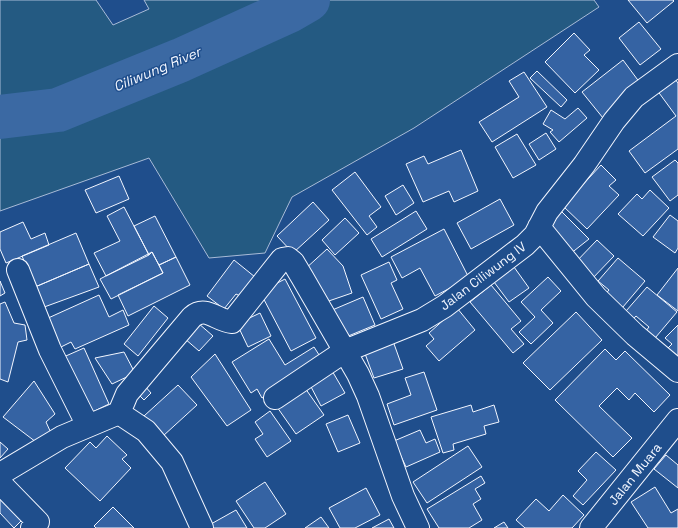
<svg xmlns="http://www.w3.org/2000/svg" width="678" height="528" font-family="'Space Grotesk',sans-serif">
<style>
.green{fill:#245a82;stroke:#a8bbd7}
.lines{fill:none;stroke-linecap:round;stroke-linejoin:round}
.river{stroke:#3b69a3;stroke-width:44}
.building{fill:#3563a3;stroke:#f2f6ff}
.street-casing{stroke:#f2f6ff;stroke-width:24}
.street{stroke:#1f4e8c;stroke-width:22}
.labels{text-anchor:middle;dominant-baseline:central;stroke-width:3;stroke-linejoin:round;paint-order:stroke}
.street-label{font-size:13px;fill:#f2f6ff;stroke:#1f4e8c}
.water-label{font-size:14px;font-style:italic;fill:#f2f6ff;stroke:#1f4e8c}
</style>
<rect width="100%" height="100%" fill="#1f4e8c"/>
<path class="green" d="M0,0H96L113,25L149,9L144,0H594L599,7L414,128L292,197L265,253L209,258L149,158L0,211Z"/>
<g class="lines">
<path class="river" d="M0,117L58,110L181,60L289,11L308,0"/>
</g>
<path class="building" d="M628,0H673L674,1L647,23Z
M639,22L661,49L640,65L619,38Z
M574,33L590,50L584,55L599,70L575,93L545,62Z
M623,60L643,87L603,118L582,92Z
M537,71L567,100L561,107L530,78Z
M524,72L547,107L492,142L479,122L519,97L509,81Z
M671,74L678,83V149L645,173L629,151L676,116L654,86Z
M578,108L587,118L559,142L550,132L553,130L543,124L551,110L565,119Z
M546,133L556,149L539,160L529,144Z
M517,134L536,165L513,178L495,147Z
M461,150L478,191L454,202L449,191L423,202L406,164L424,156L428,164Z
M675,160L678,163V195L670,201L652,177Z
M601,165L616,180L609,186L619,195L587,229L563,206Z
M355,172L381,207L369,216L377,227L367,235L332,190Z
M119,176L129,199L96,213L85,190Z
M403,185L414,203L396,215L385,196Z
M650,190L669,208L643,236L618,214L637,194L642,199Z
M500,199L514,225L471,249L457,223Z
M313,202L329,220L293,253L277,236Z
M124,207L149,255L106,276L94,253L120,241L107,216Z
M557,207L589,239L565,258L542,223Z
M416,211L427,229L382,257L371,239Z
M670,215L678,221V248L675,253L653,237Z
M155,216L176,257L159,265L152,252L149,255L134,226Z
M345,218L359,233L335,255L322,240Z
M23,222L31,239L45,233L49,245L6,263L0,249V232Z
M444,229L469,278L435,296L420,268L402,278L391,257Z
M76,233L89,264L35,287L22,256Z
M597,240L614,256L590,281L573,265Z
M327,249L343,266L352,293L320,304L304,270Z
M152,252L163,273L111,299L100,279Z
M176,257L190,285L128,316L118,295L163,273L159,265Z
M618,258L645,281L617,314L600,300L609,290L598,281Z
M234,260L255,277L240,296L236,294L224,309L207,296Z
M389,262L397,280L391,283L403,309L381,319L361,275Z
M89,264L99,287L36,310L28,290Z
M514,267L529,288L509,302L494,282Z
M678,268V311L657,295Z
M548,277L561,291L541,310L553,323L531,344L519,332L535,317L521,302Z
M285,279L316,338L291,351L260,292Z
M0,281L5,293L0,296Z
M491,285L521,321L511,329L524,344L513,353L470,302Z
M647,287L677,312L650,344L641,337L649,327L636,316L627,326L619,319Z
M99,295L109,317L123,310L129,325L75,349L71,342L59,348L46,319Z
M363,297L375,325L341,339L330,311Z
M5,302L14,323L25,325L27,340L18,342L8,382L0,379V304Z
M154,306L168,318L138,356L124,344Z
M457,308L475,330L439,361L426,346L434,339L429,333Z
M576,312L602,340L550,390L523,363Z
M260,313L271,336L248,347L237,324Z
M198,323L213,336L199,351L184,338Z
M678,325V361L666,350L672,344L665,338Z
M269,339L285,365L314,347L323,361L262,398L257,389L251,393L232,362Z
M393,341L403,369L374,378L364,351Z
M84,348L109,404L84,416L59,359Z
M605,349L616,360L625,351L670,395L654,412L635,393L629,400L617,388L599,406L632,438L613,457L555,400Z
M124,352L135,373L112,384L95,358Z
M215,354L251,410L227,426L191,377Z
M331,369L345,393L321,406L308,381Z
M424,372L437,410L394,425L387,404L411,395L405,378Z
M34,381L55,414L46,422L51,433L36,442L3,417Z
M144,385L151,393L144,400L137,393Z
M178,385L197,405L163,436L144,416Z
M305,388L324,415L296,434L277,407Z
M471,405L473,412L494,405L499,422L484,426L486,434L453,444L454,450L443,453L431,417Z
M270,411L291,441L267,457L255,439L263,434L255,422Z
M348,415L360,443L338,452L326,424Z
M420,430L426,443L435,439L440,452L406,467L394,441Z
M107,436L127,455L122,459L131,468L100,501L65,468L90,442L96,448Z
M0,442L8,449L0,458Z
M468,446L482,467L427,503L413,482Z
M596,452L616,470L583,505L573,496L587,480L578,471Z
M666,455L678,465V488L654,469Z
M481,476L485,483L475,489L481,499L473,504L482,520L469,528H439L427,509Z
M265,482L286,514L265,528H254L236,501Z
M655,487L671,513L678,509V528H648L631,502Z
M366,488L380,515L355,528H340L329,508Z
M0,490L26,516L14,528L0,513Z
M563,495L584,515L572,528H525L516,520L536,499L549,511Z
M113,507L134,528H96L94,526Z
M236,510L247,528H213L211,524Z
M321,517L329,528H305Z
M389,519L394,528H372Z
M504,522L508,528H494Z"/>
<g class="lines">
<defs>
<path id="street" d="M539,227L596,297L635,335L678,371
M18,270L50,350L88,426
M275,398L345,351L422,320L445,306L525,245L535,235L547,212L584,165L614,121L634,97L678,65
M119,413L146,431L172,462L202,528
M0,474L62,437L119,413L127,394L192,317C206,305 217,321 232,322L282,259L288,258L293,262L302,277L358,374L368,396L403,496L418,528
M0,483L38,522L32,528
M591,528L678,420"/>
</defs>
<use href="#street" class="street-casing"/>
<use href="#street" class="street"/>
</g>
<g class="labels">
<g class="street-label">
<text transform="translate(483 276) rotate(-37)">Jalan Ciliwung IV</text>
<text transform="translate(635 474) rotate(-51)">Jalan Muara</text>
</g>
<g class="water-label">
<text transform="translate(157 69) rotate(-23)">Ciliwung River</text>
</g>
</g>
</svg>
